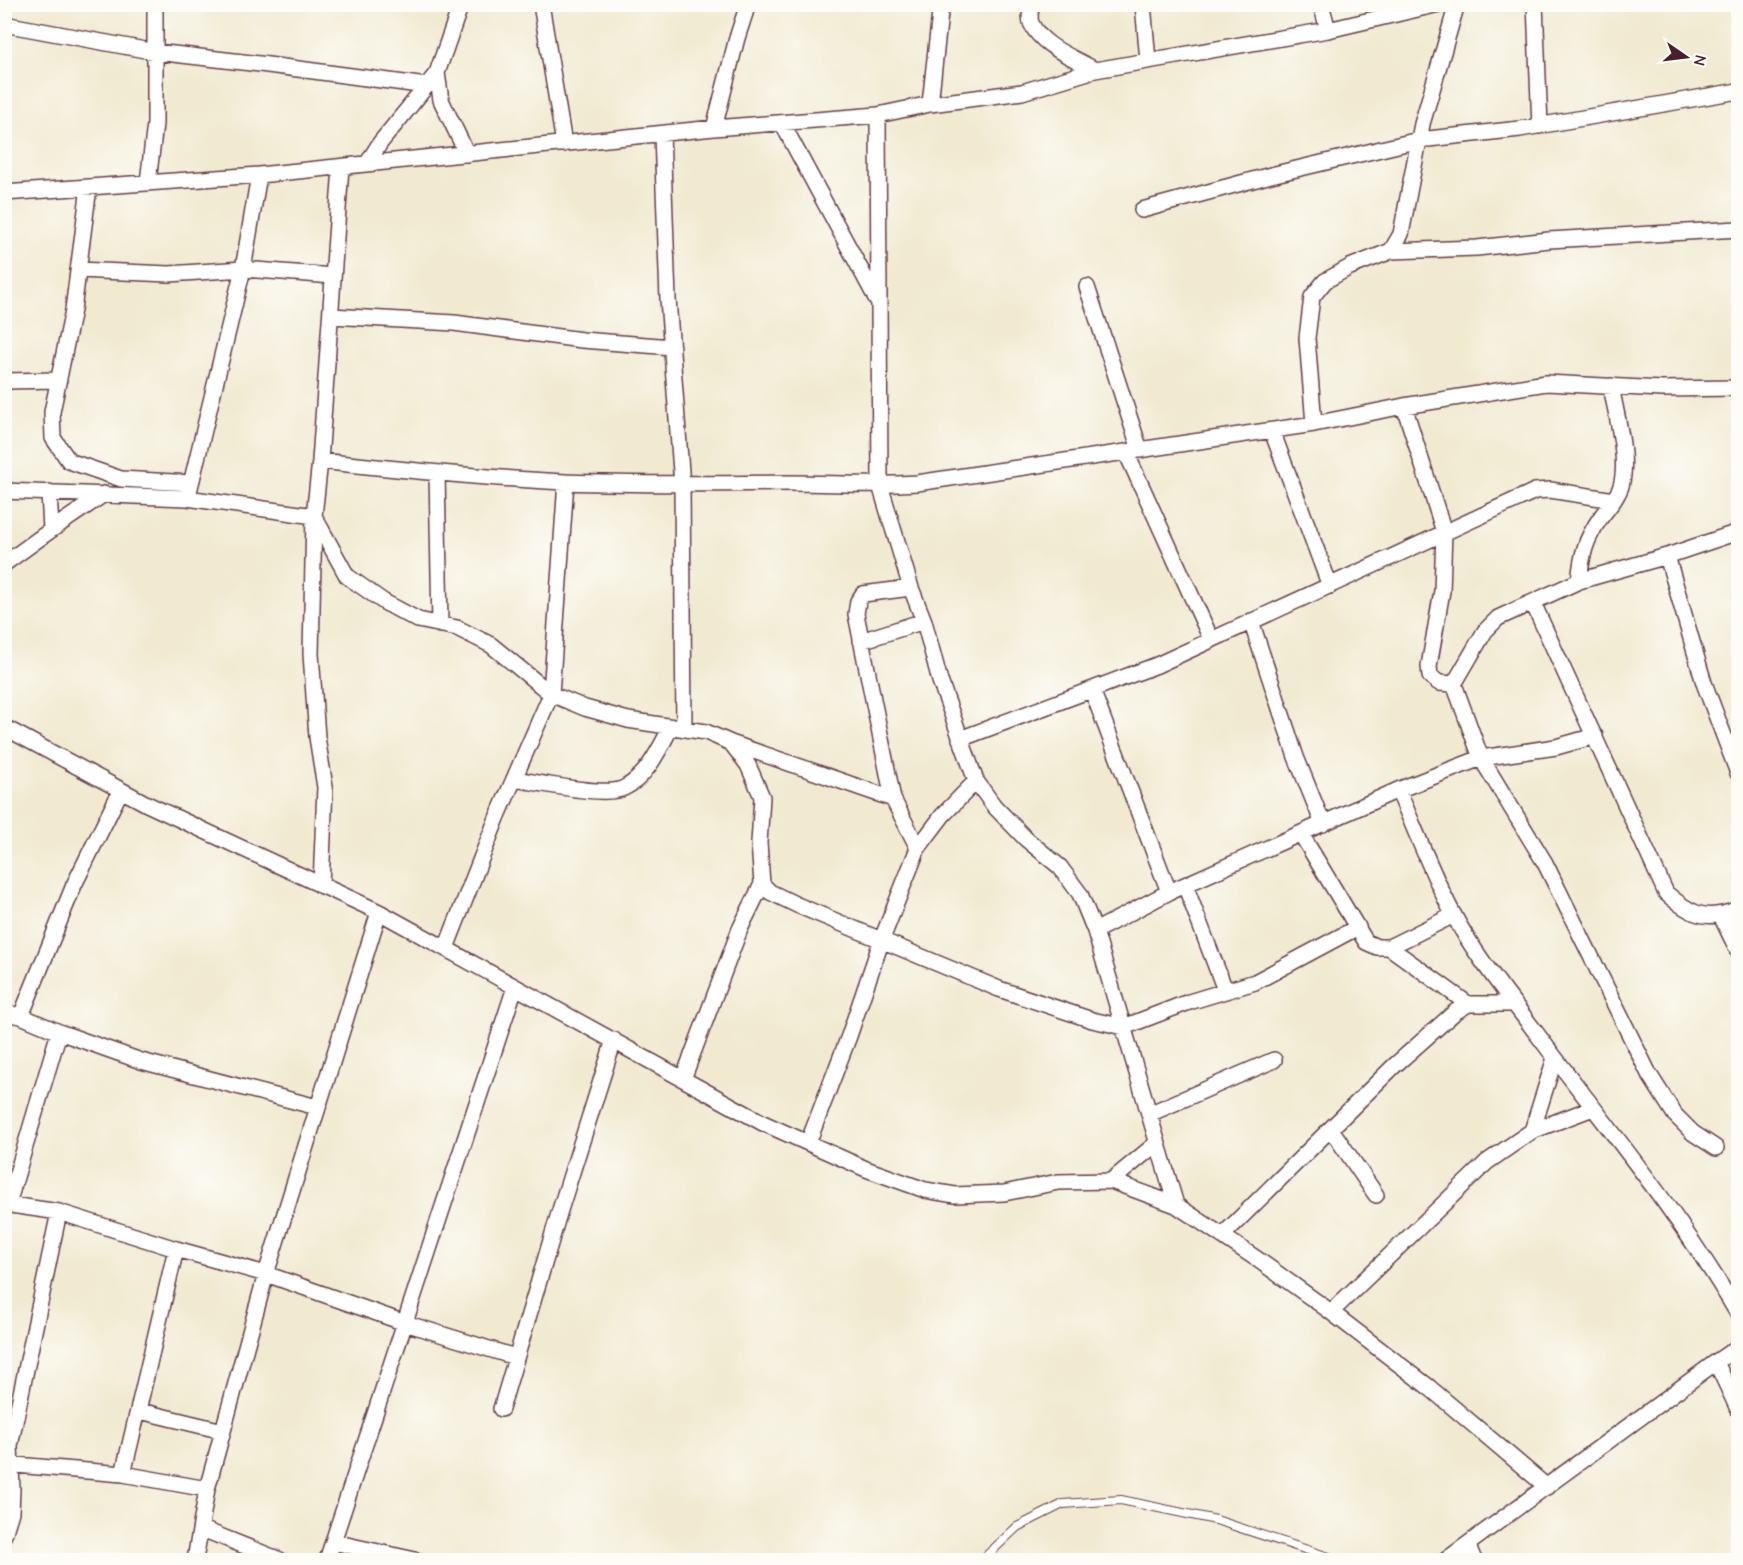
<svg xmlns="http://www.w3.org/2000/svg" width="1743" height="1565" font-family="'Comic Neue',sans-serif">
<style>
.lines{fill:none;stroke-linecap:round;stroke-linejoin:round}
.service-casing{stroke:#633d44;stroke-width:10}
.minor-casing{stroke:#633d44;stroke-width:18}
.service{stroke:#fff;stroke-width:8}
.minor{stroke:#fff;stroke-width:15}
</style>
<rect width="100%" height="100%" fill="#fdfcf7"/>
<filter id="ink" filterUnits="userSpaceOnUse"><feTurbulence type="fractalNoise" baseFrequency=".0167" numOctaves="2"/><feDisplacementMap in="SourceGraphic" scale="12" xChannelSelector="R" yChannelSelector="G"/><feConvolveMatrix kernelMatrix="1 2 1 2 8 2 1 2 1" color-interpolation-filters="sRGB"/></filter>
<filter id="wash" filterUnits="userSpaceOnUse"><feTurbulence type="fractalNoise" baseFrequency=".008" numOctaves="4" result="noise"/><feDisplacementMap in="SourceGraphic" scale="24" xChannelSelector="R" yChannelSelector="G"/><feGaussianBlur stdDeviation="1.35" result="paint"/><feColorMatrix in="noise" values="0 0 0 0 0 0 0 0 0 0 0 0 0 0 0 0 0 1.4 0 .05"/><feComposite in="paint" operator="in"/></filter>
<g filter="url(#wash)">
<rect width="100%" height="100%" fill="#f1ead1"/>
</g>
<g filter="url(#ink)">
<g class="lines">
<defs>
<path id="service" d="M982,1560L1017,1527L1063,1504L1121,1500L1216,1520L1338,1560"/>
<path id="minor" d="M541,4L564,144
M1031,4C1031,10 1029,18 1031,23C1041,46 1074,58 1095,70
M1143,4L1148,61
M1321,4L1328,30
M1535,4L1540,126
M4,24L156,52L268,65L427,86
M437,73L441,100L467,154
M930,104L941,4
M878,115L880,485L911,588L924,621L940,681L976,781L994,806L1026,839L1060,867L1080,894L1095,931L1176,1205
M782,123L877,300
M714,128L737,38L748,4
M662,134L668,299L682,485L684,729
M367,164L380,143L437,73L461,4
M148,182L155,124V4
M89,187L73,310L52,412L53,438L69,461L121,479L191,483
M4,193L259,175L714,128L878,115L930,104L1022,92L1095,70L1328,30L1439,4
M1142,210L1271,175L1419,140L1520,129L1738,91
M1391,251L1401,234L1422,124L1457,4
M78,270L169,274L243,269L333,276
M1087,287L1140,450
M331,316L454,323L582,340L672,347
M4,381L59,380
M1404,406L1444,532L1442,591L1429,666L1430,676L1439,683L1454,684
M1314,424L1307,338L1312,297L1325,281L1350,267L1391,251L1477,248L1549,240L1738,229
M1272,431L1330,586
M1126,452L1211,639
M320,461C402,470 484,478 566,482C641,485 715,484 790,483C833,483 875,486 917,483L1314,424L1404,406L1546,383L1662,389L1738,388
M437,473L440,625
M4,491L187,498L314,516L347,576L384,602L418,620L457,628L491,645L551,694L585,708L628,720L706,732L731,743L748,765L762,797L759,843L762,884L740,929L683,1079
M49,492L51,530
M189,492L243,269L259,175
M1667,556L1704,683L1738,773
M4,564L51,530L104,494
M1579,581C1582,554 1585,540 1601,517C1608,507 1617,499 1621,486C1629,458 1616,415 1611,386
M911,588L863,594L858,601L856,614L893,799L918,848
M1533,603L1666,893C1691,915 1707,922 1738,909
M1251,621L1296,757L1323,824
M861,641L924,621
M1092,690L1169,892
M4,727L147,804L379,912L763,1123L866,1169L925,1190L955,1195L1004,1193L1058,1182L1111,1181L1176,1205L1257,1259L1331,1312L1430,1388L1547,1487
M960,739L1157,665L1535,491L1550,490L1614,500
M731,743L893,799
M514,779C537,782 606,798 624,788C647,777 660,748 671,727
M1398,790C1416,831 1432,874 1453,914C1476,957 1508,995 1537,1034C1606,1126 1680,1214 1738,1314
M1301,834L1366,942L1377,947H1389L1454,915
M762,884L770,892L797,905L999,989L1092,1020L1124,1027L1189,1002L1255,982L1358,927
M1185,885L1225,990
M321,886L325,787L317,737L311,654L314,516L320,461L341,167
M1721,916L1738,951
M1095,931L1169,892L1398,790L1481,758L1556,747L1595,736
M1389,947L1468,1004
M446,948L497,818L551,694L566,482
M4,1013L21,1016L59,1032L141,1061L317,1107
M21,1016L74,885L121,790
M1149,1114L1274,1060
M1331,1129L1376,1195
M1532,1131L1555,1058
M808,1143L849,1036L882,939L918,848L943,815L976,781
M1716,1148L1693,1133L1675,1115L1649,1074L1545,863L1481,758L1454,684L1485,631L1498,618L1579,581L1667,556L1738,532
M1111,1181L1157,1143
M4,1204L59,1212L176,1249L266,1274L405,1323L515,1357
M8,1204L59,1032
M1222,1236L1394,1066L1455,1012L1468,1004H1514
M1331,1312L1487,1162L1532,1131L1593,1108
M1716,1362L1738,1409
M501,1409L560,1210L614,1040
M140,1411L223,1431
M4,1464L123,1474L207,1489
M123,1474L176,1249
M202,1529L280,1560
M4,1535L11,1512L12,1489L10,1446L59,1212
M333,1542L415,1560
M1468,1546L1474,1560
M195,1560L207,1489L266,1274L379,912
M327,1560L515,987
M1446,1560L1716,1362L1738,1347"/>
</defs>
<use href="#service" class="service-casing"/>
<use href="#minor" class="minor-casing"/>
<use href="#service" class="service"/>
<use href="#minor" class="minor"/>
</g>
</g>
<rect width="1743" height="1565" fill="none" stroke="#fdfcf7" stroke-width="24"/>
<g transform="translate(1686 57) rotate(104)" stroke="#fdfcf7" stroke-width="4.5" paint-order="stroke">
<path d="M0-4.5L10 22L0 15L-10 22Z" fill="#4a1f2b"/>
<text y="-9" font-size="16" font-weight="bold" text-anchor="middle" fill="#4a1f2b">N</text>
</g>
</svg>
